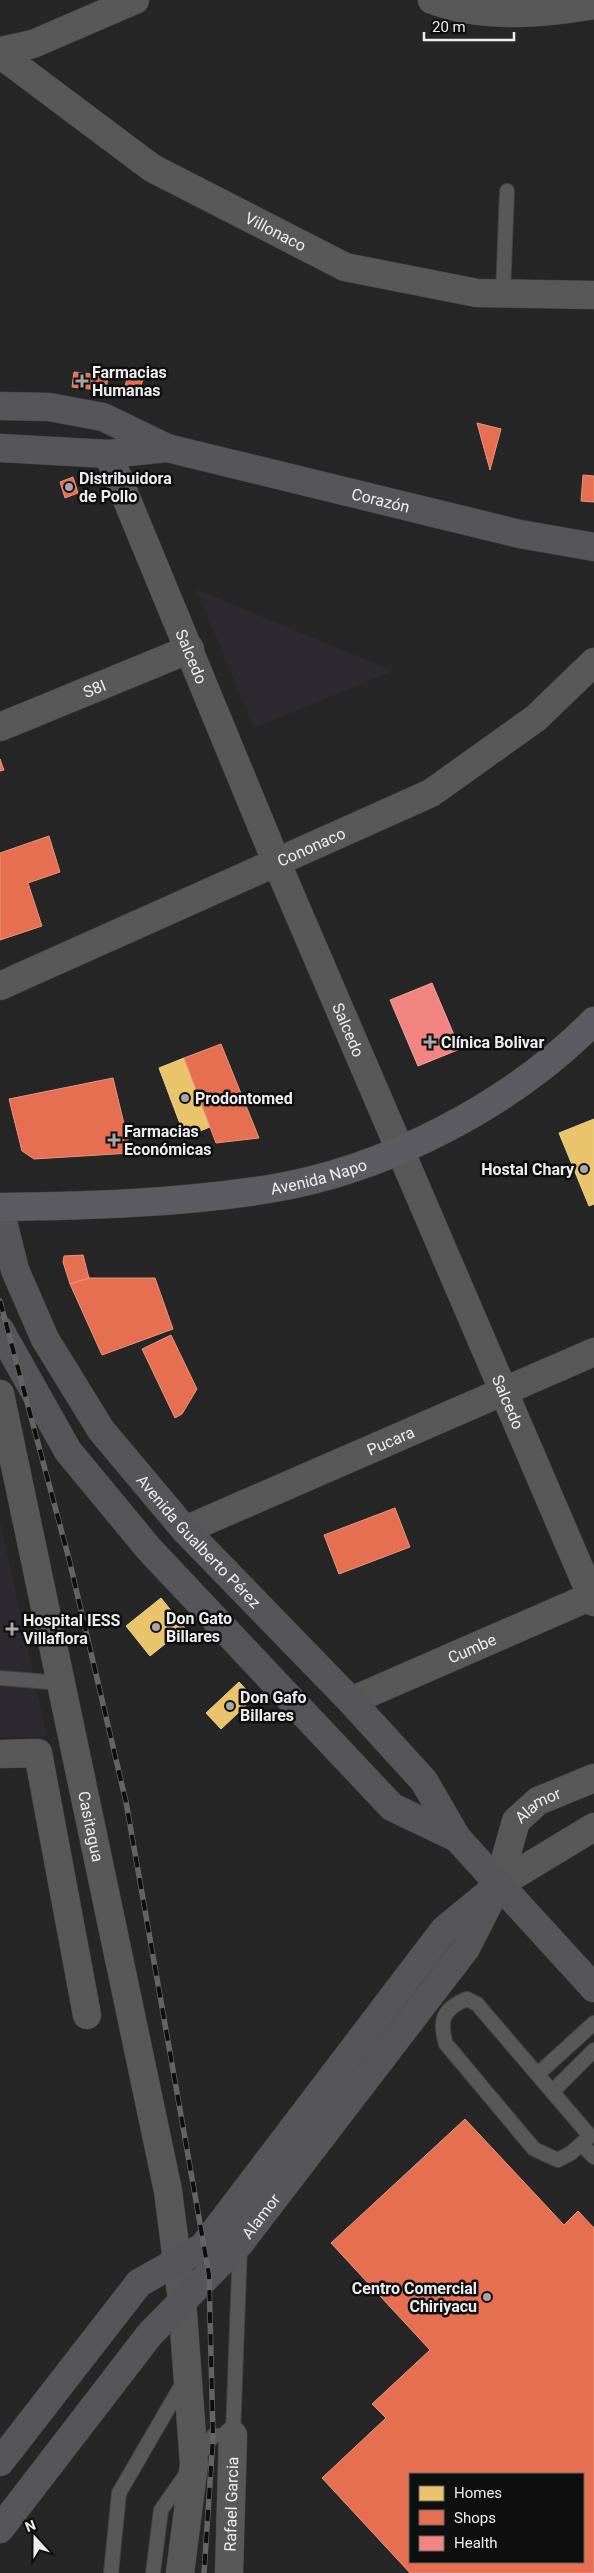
<svg xmlns="http://www.w3.org/2000/svg" width="594" height="2573" font-family="Roboto,sans-serif">
<style>
.built{fill:#2c2931}
.homes{fill:#e9c46a;stroke:#ead092}
.shops{fill:#e76f51;stroke:#e99580;fill-rule:evenodd}
.health{fill:#f28482;stroke:#f0a4a3}
.lines{fill:none;stroke-linecap:round;stroke-linejoin:round}
.lane-casing{stroke:#434345;stroke-width:16}
.street-casing{stroke:#434345;stroke-width:29}
.secondary-casing{stroke:#434345;stroke-width:29}
.primary-casing{stroke:#434345;stroke-width:29}
.lane{stroke:#585859;stroke-width:14}
.street{stroke:#585859;stroke-width:28}
.secondary{stroke:#565559;stroke-width:28}
.primary{stroke:#5d5b62;stroke-width:28}
.rail-casing{stroke:#646464;stroke-width:5.5}
.rail{stroke:#0f0f10;stroke-width:4;stroke-dasharray:11;stroke-linecap:butt}
.poi-dot{fill:#a7a7a9;stroke:#0f0f10;stroke-width:2}
.labels{text-anchor:middle;dominant-baseline:central;stroke-width:5;stroke-linejoin:round;paint-order:stroke}
.street-label{font-size:16px;fill:#ededef;stroke:#0f0f10}
.poi-label{font-size:16px;font-weight:bold;fill:#ededef;stroke:#0f0f10;text-anchor:start}
</style>
<rect width="100%" height="100%" fill="#262627"/>
<path class="built" d="M196,589L393,671L254,728Z
M0,1521L47,1737H0Z"/>
<path class="homes" d="M184,1058L210,1127L185,1137L159,1068Z
M594,1119V1204L589,1206L559,1133Z
M161,1598L185,1628L150,1656L126,1626Z
M239,1682L254,1698L221,1729L206,1713Z"/>
<path class="shops" d="M74,372L91,374L90,389L72,387Z
M91,374L108,376L106,391L90,389Z
M128,375L143,379L139,394L124,390Z
M477,423L501,429L490,470Z
M583,475L594,476V502L581,501Z
M73,477L78,493L65,498L60,482Z
M0,759L4,770L0,771Z
M49,836L60,872L28,883L42,926L0,940V853Z
M221,1044L259,1138L216,1143L184,1058Z
M113,1078L131,1153L34,1159L22,1151L9,1099Z
M83,1255L89,1278L70,1284L63,1262L64,1256Z
M89,1278H155L173,1329L102,1355L70,1284Z
M171,1335L197,1389L182,1414L175,1418L142,1349Z
M395,1508L410,1547L339,1574L324,1535Z
M465,2119L564,2225L578,2211L594,2228V2573H410L322,2478L386,2418L372,2404L430,2350L331,2243ZM410,2474H583V2562H410Z"/>
<path class="health" d="M432,983L460,1049L418,1066L390,1000Z"/>
<g class="lines">
<defs>
<path id="lane" d="M503,293L507,191
M0,1678L61,1683
M467,1999L477,2004L590,2136L571,2153L558,2160L534,2149L446,2044C439,2021 442,2009 467,1999Z
M538,2074L594,2023
M553,2091L594,2050
M581,2144L594,2157
M111,2573L119,2493L184,2381
M153,2573L161,2510L213,2436L233,2435L240,2245"/>
<g id="street">
<path d="M432,0C483,19 541,14 594,5"/>
<path d="M0,51L33,44L135,0"/>
<path id="s1" d="M0,54L152,168L345,267L477,293L594,295"/>
<path id="s2" d="M108,454L276,861L594,1602"/>
<path id="s3" d="M0,727L190,649"/>
<path id="s4" d="M0,986L431,793L536,718L594,662"/>
<path id="s5" d="M0,1394L168,2191L182,2300L194,2464L180,2573"/>
<path id="s6" d="M185,1530L594,1352"/>
<path id="s7" d="M351,1701L594,1595"/>
<path d="M0,1754L38,1753L87,2015"/>
<path id="s8" d="M498,1885L516,1821L538,1801L594,1778"/>
<path d="M498,1885L594,1827"/>
<path id="s9" d="M229,2573L233,2435"/>
</g>
<g id="secondary">
<path id="s10" d="M0,406L49,407L103,417L167,448L520,534L594,547"/>
<path d="M0,448L108,454L167,448"/>
<path id="s11" d="M0,1210L15,1270L45,1339L101,1430L185,1530L351,1701L424,1781L457,1838L594,1988"/>
<path d="M0,1330L68,1451L149,1549L392,1807L457,1838"/>
<path d="M0,2462L139,2283L203,2247L444,1930L489,1893"/>
<path id="s12" d="M0,2529L150,2334L240,2243L466,1948L498,1885"/>
</g>
<g id="primary">
<path id="s13" d="M0,1207C87,1206 182,1203 269,1189C386,1170 511,1105 594,1021"/>
</g>
</defs>
<use href="#lane" class="lane-casing"/>
<use href="#street" class="street-casing"/>
<use href="#secondary" class="secondary-casing"/>
<use href="#primary" class="primary-casing"/>
<use href="#lane" class="lane"/>
<use href="#street" class="street"/>
<use href="#secondary" class="secondary"/>
<use href="#primary" class="primary"/>
<defs>
<path id="rail" d="M0,1301L69,1559L126,1802L209,2275L213,2436L204,2573"/>
</defs>
<use href="#rail" class="rail-casing"/>
<use href="#rail" class="rail"/>
</g>
<g class="poi-dot">
<path d="M79.5 373.5h5v5h5v5h-5v5h-5v-5h-5v-5h5z"/>
<circle cx="69" cy="487" r="5"/>
<path d="M427.5 1034.5h5v5h5v5h-5v5h-5v-5h-5v-5h5z"/>
<circle cx="185" cy="1098" r="5"/>
<path d="M111.5 1132.5h5v5h5v5h-5v5h-5v-5h-5v-5h5z"/>
<circle cx="584" cy="1169" r="5"/>
<circle cx="156" cy="1627" r="5"/>
<path d="M9.5 1621.5h5v5h5v5h-5v5h-5v-5h-5v-5h5z"/>
<circle cx="230" cy="1706" r="5"/>
<circle cx="487" cy="2297" r="5"/>
</g>
<g class="labels">
<g class="street-label">
<text stroke="none"><textPath href="#s1" startOffset="329">Villonaco</textPath></text>
<text stroke="none"><textPath href="#s10" startOffset="395">Corazón</textPath></text>
<text stroke="none"><textPath href="#s2" startOffset="219">Salcedo</textPath></text>
<text stroke="none"><textPath href="#s3" startOffset="102">S8I</textPath></text>
<text stroke="none"><textPath href="#s4" startOffset="341">Cononaco</textPath></text>
<text stroke="none"><textPath href="#s2" startOffset="624">Salcedo</textPath></text>
<text stroke="none"><textPath href="#s13" startOffset="321">Avenida Napo</textPath></text>
<text stroke="none"><textPath href="#s2" startOffset="1029">Salcedo</textPath></text>
<text stroke="none"><textPath href="#s6" startOffset="224">Pucara</textPath></text>
<text stroke="none"><textPath href="#s11" startOffset="392">Avenida Gualberto Pérez</textPath></text>
<text stroke="none"><textPath href="#s7" startOffset="132">Cumbe</textPath></text>
<text stroke="none"><textPath href="#s8" startOffset="94">Alamor</textPath></text>
<text stroke="none"><textPath href="#s5" startOffset="442">Casitagua</textPath></text>
<text stroke="none"><textPath href="#s12" startOffset="408">Alamor</textPath></text>
<text stroke="none"><textPath href="#s9" startOffset="69">Rafael Garcia</textPath></text>
</g>
<g class="poi-label">
<text x="92" y="372">Farmacias<tspan x="92" dy="18">Humanas</tspan></text>
<text x="79" y="478">Distribuidora<tspan x="79" dy="18">de Pollo</tspan></text>
<text x="441" y="1042">Clínica Bolivar</text>
<text x="195" y="1098">Prodontomed</text>
<text x="124" y="1131">Farmacias<tspan x="124" dy="18">Económicas</tspan></text>
<text x="574" y="1169" text-anchor="end">Hostal Chary</text>
<text x="166" y="1618">Don Gato<tspan x="166" dy="18">Billares</tspan></text>
<text x="23" y="1620">Hospital IESS<tspan x="23" dy="18">Villaflora</tspan></text>
<text x="240" y="1697">Don Gafo<tspan x="240" dy="18">Billares</tspan></text>
<text x="477" y="2288" text-anchor="end">Centro Comercial<tspan x="477" dy="18">Chiriyacu</tspan></text>
</g>
</g>
<rect x="409" y="2473" width="175" height="90" fill="#0f0f10" stroke="#686869"/>
<rect x="419" y="2486" width="25" height="15" fill="#e9c46a" stroke="#686869"/>
<text x="454" y="2498" font-size="15" fill="#ededef">Homes</text>
<rect x="419" y="2510" width="25" height="15" fill="#e76f51" stroke="#686869"/>
<text x="454" y="2523" font-size="15" fill="#ededef">Shops</text>
<rect x="419" y="2536" width="25" height="15" fill="#f28482" stroke="#686869"/>
<text x="454" y="2548" font-size="15" fill="#ededef">Health</text>
<g transform="translate(35 2538) rotate(339)" stroke="#0f0f10" stroke-width="4" paint-order="stroke">
<path d="M0-4L9 19L0 12L-9 19Z" fill="#ededef"/>
<text y="-8" font-size="14" font-weight="bold" text-anchor="middle" fill="#ededef">N</text>
</g>
<path d="M424 32v8h90v-8" fill="none" stroke="#ededef" stroke-width="2.5"/>
<text x="432" y="32" font-size="15" fill="#ededef" stroke="#0f0f10" stroke-width="4" paint-order="stroke">20 m</text>
</svg>
